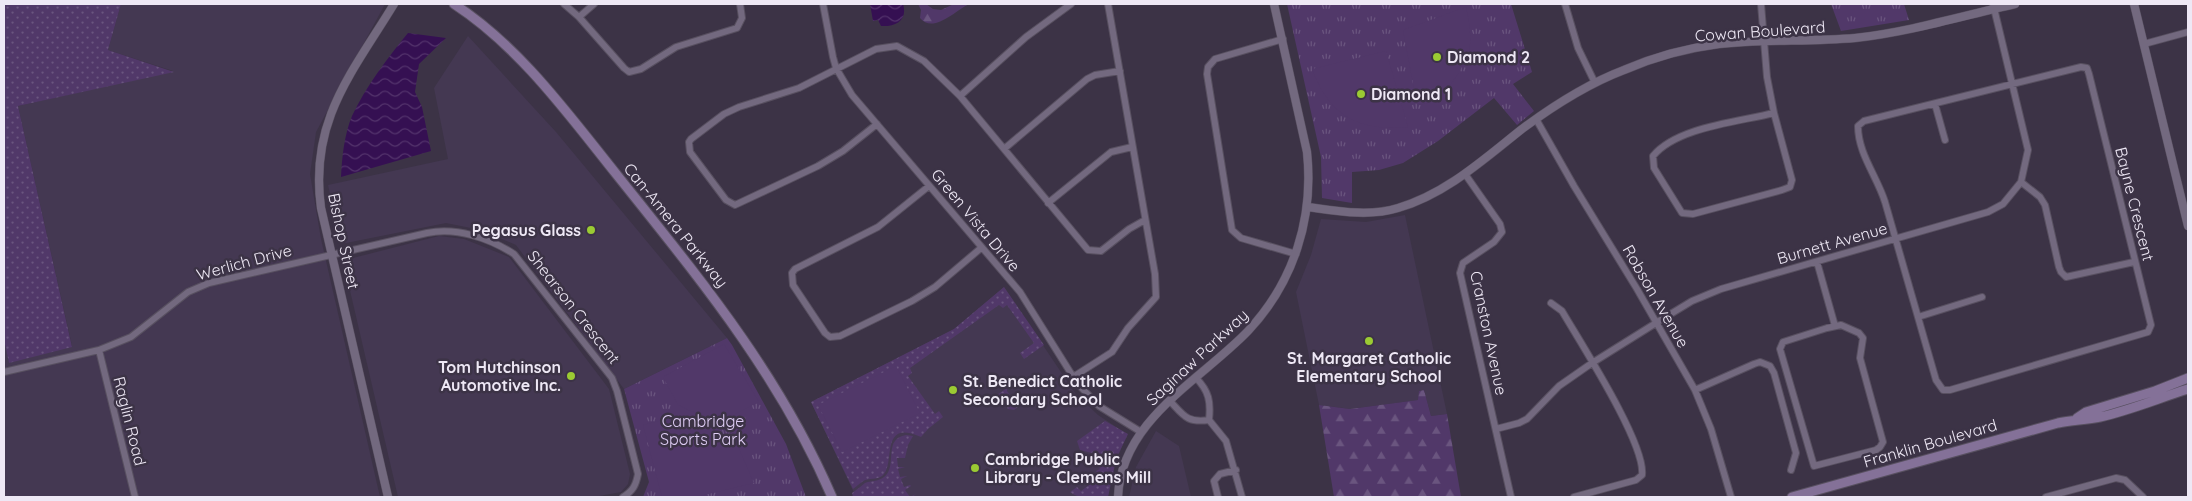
<svg xmlns="http://www.w3.org/2000/svg" width="2192" height="501" font-family="Quicksand,sans-serif">
<style>
.built{fill:#443852}
.grass{fill:url(#grass-dots)}
.forest{fill:url(#forest-firs)}
.park{fill:url(#park-tufts)}
.pitch{fill:#513869}
.water{fill:url(#water-waves)}
.lines{fill:none;stroke-linecap:round;stroke-linejoin:round}
.minor-casing{stroke:#585060;stroke-width:8}
.tertiary-casing{stroke:#585060;stroke-width:9}
.secondary-casing{stroke:#585060;stroke-width:11}
.minor{stroke:#73697f;stroke-width:6}
.tertiary{stroke:#73697f;stroke-width:8}
.secondary{stroke:#847198;stroke-width:9}
.poi-dot{fill:#9bcb33;stroke:#3c3346;stroke-width:2}
.labels{text-anchor:middle;dominant-baseline:central;stroke-width:5;stroke-linejoin:round;paint-order:stroke}
.street-label{font-size:16px;fill:#eee8f5;stroke:#3c3346}
.poi-label{font-size:16px;font-weight:bold;fill:#eee8f5;stroke:#3c3346;text-anchor:start}
.park-label{font-size:16px;fill:#e0cef6;stroke:#3c3346}
</style>
<defs>
<pattern id="grass-dots" width="8" height="8" patternUnits="userSpaceOnUse" patternTransform="scale(1.25)"><rect width="8" height="8" fill="#513869"/><path d="M2 2h.1M6 6h.1" fill="none" stroke="#6a557f" stroke-width="1.8" stroke-linecap="round"/></pattern>
<pattern id="forest-firs" width="22" height="20" patternUnits="userSpaceOnUse" patternTransform="scale(1.25)"><rect width="22" height="20" fill="#513869"/><path d="M5 1l3.5 6h-7zM16 11l3.5 6h-7z" fill="#6a557f"/></pattern>
<pattern id="park-tufts" width="24" height="20" patternUnits="userSpaceOnUse" patternTransform="scale(1.25)"><rect width="24" height="20" fill="#513869"/><path d="M3 7l-1-3M5 7V3M7 7l1-3M15 17l-1-3M17 17v-4M19 17l1-3" fill="none" stroke="#6a557f"/></pattern>
<pattern id="water-waves" width="16" height="10" patternUnits="userSpaceOnUse" patternTransform="scale(1.25)"><rect width="16" height="10" fill="#351052"/><path d="M0 5q4-4 8 0t8 0" fill="none" stroke="#53336c"/></pattern>
</defs>
<rect width="100%" height="100%" fill="#3c3346"/>
<path class="built" d="M121,4H385L316,132L310,174L321,239L380,497H4V340L9,362L72,346L18,106L173,71L108,50Z
M468,36L556,132L727,338L624,389L516,245L481,230L446,223L341,244L328,185L448,159L434,88Z
M1405,215L1447,414L1431,416L1424,390L1419,391V400L1350,409L1319,405L1296,292L1311,255L1321,219L1366,222Z
M439,236L464,239L509,257L609,389L630,474L628,484L621,492L594,497H398L345,269V263L349,259Z
M1004,287L1075,393L1098,415L1127,434L1112,472L1108,497H856L811,402L954,329Z
M1156,431L1179,446L1191,497H1129L1136,467Z"/>
<path class="grass" d="M4,4H121L108,50L174,72L18,106L72,347L9,363L4,340Z
M1004,287L1044,345L1024,359L1020,353L1034,343L1007,305L1003,308L999,305L910,368L912,373L908,376L935,414L939,411L943,417L928,429L921,437C880,419 895,461 884,474C879,480 872,478 865,480C861,482 856,487 853,489L811,402L954,329Z
M1007,388V391L1018,407L1014,410L1008,409L1003,402L996,400L994,397Z
M1105,421L1128,434L1116,459L1080,450L1077,441Z
M906,435L913,436L908,445L905,458H897L898,467H905L898,469L900,477L907,476L901,479L904,487L910,485L911,486L905,490L910,497L916,494L912,497H853L852,493C857,490 861,486 865,483C873,480 881,482 887,474C896,461 884,439 906,435Z
M1089,454L1116,460L1108,497C1096,497 1079,500 1070,492L1077,487L1081,491L1100,477L1096,471L1100,469Z"/>
<path class="forest" d="M918,4H926L933,9L941,10L954,4H969C955,11 933,34 920,18L921,10Z
M1424,390L1431,416L1447,414L1461,497H1334L1319,405L1350,409L1418,400L1419,391Z"/>
<path class="park" d="M1287,4H1511L1532,72L1513,84L1534,111L1517,125L1494,98L1438,141L1403,163L1379,170L1352,172V203L1322,198L1321,157Z
M1831,4H1904L1909,20L1841,31Z
M727,338L732,345L786,444L806,497H643L649,482L624,389Z"/>
<path class="pitch" d="M1466,7C1469,19 1472,39 1469,50C1464,67 1450,89 1436,99C1431,103 1423,104 1417,105L1403,30Z
M1386,51L1408,127C1359,131 1330,117 1312,69Z
M724,344L759,402L717,423L678,405L663,377Z
M896,366L920,413L842,452L818,405Z
M683,415L736,442L754,483L696,497H662L643,425Z"/>
<path class="water" d="M870,4H903C908,20 896,27 881,26L878,20L873,21Z
M408,33L446,38L419,64L415,92L422,107L431,151L341,177C342,158 344,135 352,116C365,88 388,57 408,33Z"/>
<g class="lines">
<defs>
<path id="minor" d="M564,4L579,17L624,68L629,72L641,69L676,47L737,28L742,18L740,4
M823,4L833,57L836,68L852,95L1020,292L1077,383L1099,406L1141,432
M1565,4L1578,48L1595,83
M1761,4L1767,77L1774,113L1792,180L1790,187L1782,190L1693,214L1682,213L1654,168L1653,156C1677,127 1738,122 1774,113
M579,17L594,4
M1283,39L1215,59L1208,67L1207,74L1232,230L1241,238L1296,254
M2144,44L2188,32
M2081,67L2087,68L2089,74L2151,325L2148,332L1950,390H1943L1936,380C1919,320 1902,261 1885,202C1877,176 1858,154 1858,126L1864,121L1872,119Z
M960,96L1026,37L1071,4
M1935,104L1945,140
M1536,119L1574,186L1637,289L1695,390L1711,429L1731,497
M877,124L843,151L818,166L735,205L726,200L690,152L689,142L691,139L724,114L739,107L799,88L876,49L897,46L924,61L960,96L1088,250L1101,251L1129,229L1145,220
M1004,149L1087,79L1095,75L1120,71
M1465,174L1500,224L1502,232L1494,242L1463,263L1460,273L1511,497
M2021,182L2040,197L2045,205L2059,267L2061,272L2066,277L2134,262
M929,186L878,227L795,269L792,273L793,285L825,333L830,337L840,336L912,301L935,287L981,248
M1048,203L1111,152L1132,147
M1817,262L1835,326
M1551,303L1562,311C1580,342 1646,444 1642,475L1636,480L1574,497
M1918,317L1982,297
M1841,325L1859,333L1863,338L1860,358L1883,442L1880,447L1876,450L1814,466L1780,349L1783,342L1827,328Z
M99,350L135,497
M4,372L99,350L131,337L188,292L209,283L427,233C457,227 489,238 514,254L612,378L617,391L638,474C636,485 633,491 623,497
M1073,377L1112,352L1128,328L1156,297L1155,274L1108,4
M1196,378C1209,391 1211,402 1209,420L1226,441L1242,497
M1695,390L1754,364L1760,362L1770,366L1774,373L1796,453L1791,470
M1170,401C1184,416 1187,423 1209,420
M1496,429L1519,423L1527,419L1559,386L1592,363L1664,318L1692,301L1721,289L1988,212L2003,204L2021,182L2028,150L1993,4
M1218,497L1214,481L1220,474L1236,470
M2046,497L2116,478L2125,480L2143,497"/>
<path id="tertiary" d="M2134,4L2188,226
M1308,207C1337,211 1369,217 1398,208C1446,194 1484,159 1522,129C1553,106 1587,84 1624,70C1654,57 1687,48 1719,44C1764,39 1810,42 1855,38C1909,32 1962,16 2015,4
M388,497L321,208C309,121 352,73 394,4
M1118,497C1121,420 1201,380 1248,331C1294,282 1314,218 1307,152L1274,4"/>
<path id="secondary" d="M454,4C520,47 568,114 617,175C700,279 779,374 832,497
M2077,418L2086,412L2155,391L2188,378
M1792,497L2058,423C2072,420 2086,420 2100,417C2131,410 2159,398 2188,389"/>
</defs>
<use href="#minor" class="minor-casing"/>
<use href="#tertiary" class="tertiary-casing"/>
<use href="#secondary" class="secondary-casing"/>
<use href="#minor" class="minor"/>
<use href="#tertiary" class="tertiary"/>
<use href="#secondary" class="secondary"/>
</g>
<g class="poi-dot">
<circle cx="1437" cy="57" r="5"/>
<circle cx="1361" cy="94" r="5"/>
<circle cx="591" cy="230" r="5"/>
<circle cx="1369" cy="341" r="5"/>
<circle cx="571" cy="376" r="5"/>
<circle cx="953" cy="390" r="5"/>
<circle cx="975" cy="468" r="5"/>
</g>
<g class="labels">
<g class="street-label">
<text transform="translate(1760 31) rotate(-4)">Cowan Boulevard</text>
<text transform="translate(2135 204) rotate(76)">Bayne Crescent</text>
<text transform="translate(976 220) rotate(50)">Green Vista Drive</text>
<text transform="translate(676 225) rotate(51)">Can-Amera Parkway</text>
<text transform="translate(344 241) rotate(78)">Bishop Street</text>
<text transform="translate(1832 243) rotate(-16)">Burnett Avenue</text>
<text transform="translate(244 262) rotate(-15)">Werlich Drive</text>
<text transform="translate(1656 296) rotate(60)">Robson Avenue</text>
<text transform="translate(574 307) rotate(52)">Shearson Crescent</text>
<text transform="translate(1489 333) rotate(78)">Cranston Avenue</text>
<text transform="translate(1197 357) rotate(-43)">Saginaw Parkway</text>
<text transform="translate(130 421) rotate(76)">Raglin Road</text>
<text transform="translate(1930 443) rotate(-16)">Franklin Boulevard</text>
</g>
<g class="poi-label">
<text x="1447" y="57">Diamond 2</text>
<text x="1371" y="94">Diamond 1</text>
<text x="581" y="230" text-anchor="end">Pegasus Glass</text>
<text x="1369" y="358" text-anchor="middle">St. Margaret Catholic<tspan x="1369" dy="18">Elementary School</tspan></text>
<text x="561" y="367" text-anchor="end">Tom Hutchinson<tspan x="561" dy="18">Automotive Inc.</tspan></text>
<text x="963" y="381">St. Benedict Catholic<tspan x="963" dy="18">Secondary School</tspan></text>
<text x="985" y="459">Cambridge Public<tspan x="985" dy="18">Library - Clemens Mill</tspan></text>
</g>
<g class="park-label">
<text x="703" y="421">Cambridge<tspan x="703" dy="18">Sports Park</tspan></text>
</g>
</g>
<rect width="2192" height="501" fill="none" stroke="#eee8f5" stroke-width="10"/>
</svg>
